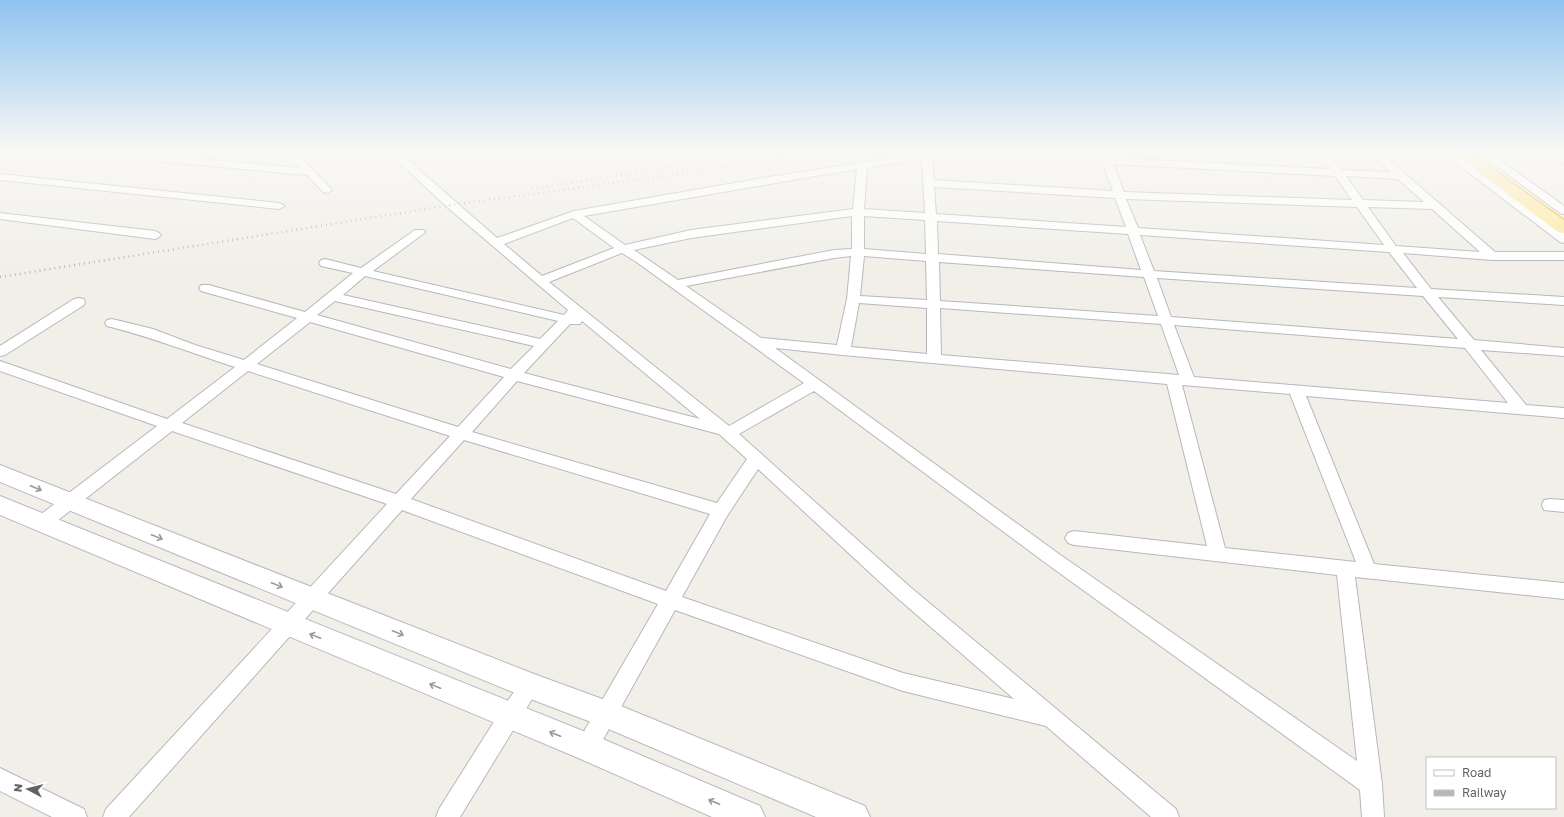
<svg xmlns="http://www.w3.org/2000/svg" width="1564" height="817" font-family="'Golos Text',sans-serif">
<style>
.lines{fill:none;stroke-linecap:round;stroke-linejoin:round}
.minor-casing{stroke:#b5b8bc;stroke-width:2}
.secondary-casing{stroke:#b6babf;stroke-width:2}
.trunk-casing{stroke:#f9ab00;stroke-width:2}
.minor{fill:#fff;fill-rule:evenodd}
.secondary{fill:#fff;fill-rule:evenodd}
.trunk{fill:#feeaa1;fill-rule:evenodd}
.rail{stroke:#b6b7b8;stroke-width:2.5;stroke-dasharray:1 4;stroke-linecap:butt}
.oneway{stroke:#979a9d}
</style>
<rect width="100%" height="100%" fill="#f1efe8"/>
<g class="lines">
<defs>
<path id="minor" d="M6,153H19L18,155L0,162V155Z
M98,153H134L300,168L287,153H297L332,190L327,193L323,192L307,175L103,156Z
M389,153H400L497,238L574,211L763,178L922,153H945L944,155L932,157L934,180L1113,191L1099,153H1109L1111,158L1330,169L1319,153H1329L1341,170L1391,172L1370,153H1381L1495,252H1564V260H1492L1403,253L1431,289L1564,297V305L1438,297L1474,340L1564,348V356L1481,350L1526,405L1564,408V418L1306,396L1374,564L1564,583V599L1355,577L1382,784L1384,817H1362L1360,790L1047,564L814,391L739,434L909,586L1176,809L1179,817H1151L1046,726L903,691L675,610L595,754L587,757L579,754L576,747L579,740L658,604L402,510L129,817H103L106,809L387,504L172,431L48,528L42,530L36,528L33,523L36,518L157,426L0,371V361L167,419L235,367C192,353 151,337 107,326L105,323L107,320L112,319L153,329L195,345L244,360L297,318L201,291L199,288L201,285H209L305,312L353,273L321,266L319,263L321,260L325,259L361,268L415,230H423L425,232L423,234L373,271L564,315L568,310L447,207ZM922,159L925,213L864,209L867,168ZM1113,164L1335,176L1352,200L1124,192ZM857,169L853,209L691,230L625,245L584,216ZM1346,176L1398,179L1424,202L1363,200ZM934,187L1115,198L1126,227L936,214ZM1126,199L1357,207L1384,245L1138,228ZM1368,207L1432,209L1480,252L1396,246ZM852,216V249L834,250L678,280L634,250L691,238ZM864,216L925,220L926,254L864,249ZM573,218L614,248L542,276L504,244ZM937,221L1128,234L1141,270L938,254ZM1140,235L1389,252L1417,288L1154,271ZM622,253L635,261L804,383L729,426L549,282ZM851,256L847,299L837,345L761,338L686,286L834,258ZM864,256L926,261L927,300L860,296ZM939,262L1144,277L1158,316L940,301ZM365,276L558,321L540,339L343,295ZM1157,278L1423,296L1458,339L1171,317ZM335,301L534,346L511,369L317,315ZM859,303L927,308V354L851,347ZM940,308L1161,324L1179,375L941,355ZM582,321L700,419L524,373L570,324H580ZM310,322L504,377L458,427L257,364ZM1174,325L1465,348L1508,403L1194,377ZM775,348L843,355L1167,384L1207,546L1074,531L1068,533L1065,538L1068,543L1074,545L1337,575L1357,761L1059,554ZM248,371L450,436L396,494L182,423ZM517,381L719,434L747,459L717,503L472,432ZM1182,385L1290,394L1356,562L1225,548ZM464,440L710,514L666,591L411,499ZM758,469L895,596L1014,699L903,673L682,597L727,516Z
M1443,153H1454L1564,233V243L1560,242Z
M1479,153H1490L1564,206V214L1560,213Z
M1547,153H1559L1564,156V163Z
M0,174L279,203L285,206L279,209L0,180Z
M0,213L155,231L159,233L161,235L159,237L155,239L0,219Z
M79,298L84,299L85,302L84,305L5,355L0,356V346L74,299Z
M1550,499L1564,500V512L1544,510L1542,505L1544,500Z
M530,677L537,679L540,686L460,817H436L439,809L502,709L523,679Z
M0,768L84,809L87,817H52L0,791Z"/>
<path id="secondary" d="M0,465L534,674L616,704L865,806L870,817H816L599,725L520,695L0,482Z
M0,496L598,737L760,806L765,817H712L576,757L0,515Z"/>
<path id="trunk" d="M1455,153H1471L1564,220V233L1558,232L1457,156Z"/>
</defs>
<use href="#minor" class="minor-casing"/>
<use href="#secondary" class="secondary-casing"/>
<use href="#trunk" class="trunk-casing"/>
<use href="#minor" class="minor"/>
<use href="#secondary" class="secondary"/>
<use href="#trunk" class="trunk"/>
<path class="rail" d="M532,189L759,153
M0,277L451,205L708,170L814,153"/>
</g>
<defs><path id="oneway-shaft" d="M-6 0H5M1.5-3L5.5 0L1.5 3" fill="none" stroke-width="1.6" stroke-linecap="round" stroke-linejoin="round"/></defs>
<g class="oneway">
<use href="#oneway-shaft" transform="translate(36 488) rotate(23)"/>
<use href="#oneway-shaft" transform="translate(157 537) rotate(22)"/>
<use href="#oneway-shaft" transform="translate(277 585) rotate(22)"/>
<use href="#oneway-shaft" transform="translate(398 633) rotate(22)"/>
<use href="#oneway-shaft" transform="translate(315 636) rotate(-158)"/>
<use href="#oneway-shaft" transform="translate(435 686) rotate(-158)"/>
<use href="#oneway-shaft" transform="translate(555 734) rotate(-159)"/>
<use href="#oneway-shaft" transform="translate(714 802) rotate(-157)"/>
</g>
<linearGradient id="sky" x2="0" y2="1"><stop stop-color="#8fc3f1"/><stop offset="0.57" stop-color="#f9f8f5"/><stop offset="1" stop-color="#f9f8f5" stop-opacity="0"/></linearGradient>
<rect width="1564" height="267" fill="url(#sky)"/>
<rect x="1426" y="757" width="130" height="52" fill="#ffffff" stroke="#bfc1c3"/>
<rect x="1434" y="770" width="20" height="6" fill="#ffffff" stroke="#bfc1c3"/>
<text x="1462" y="777" font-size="12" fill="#5f6368">Road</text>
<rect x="1434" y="790" width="20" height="6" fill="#b6b7b8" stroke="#bfc1c3"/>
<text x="1462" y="797" font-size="12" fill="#5f6368">Railway</text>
<g transform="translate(28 789) rotate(277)" stroke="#ffffff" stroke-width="3" paint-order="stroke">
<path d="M0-3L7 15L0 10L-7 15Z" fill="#5f6368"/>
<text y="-6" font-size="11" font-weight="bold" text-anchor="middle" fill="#5f6368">N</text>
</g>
</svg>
